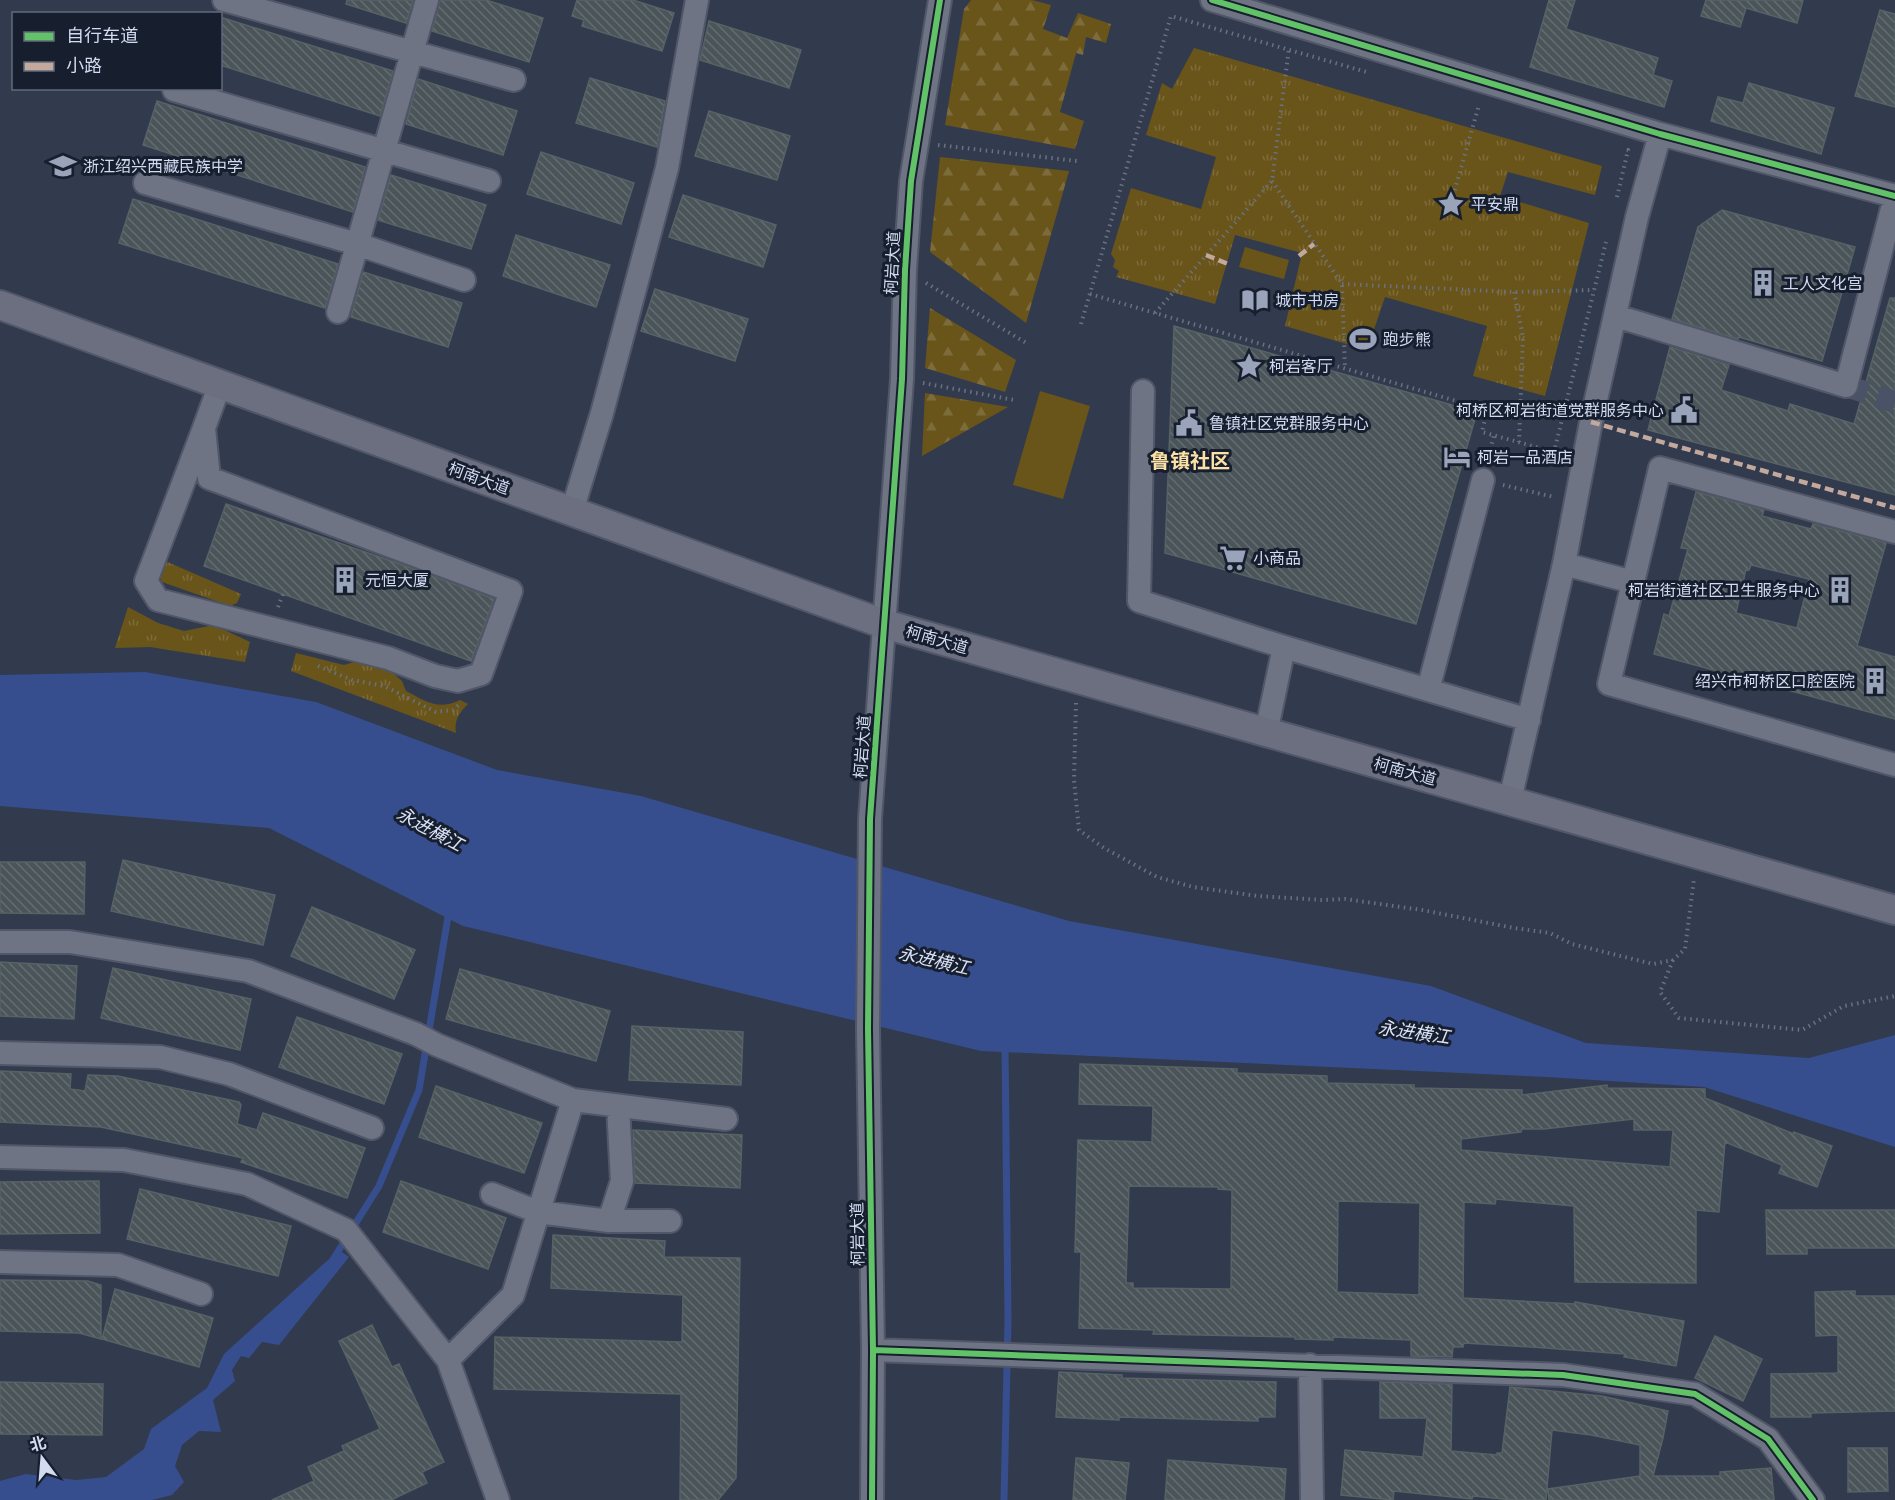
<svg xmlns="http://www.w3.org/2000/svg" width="1895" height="1500" font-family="'PT Sans','Noto Sans SC',sans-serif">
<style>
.grass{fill:url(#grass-tufts)}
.forest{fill:url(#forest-firs)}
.garden{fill:#695419}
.water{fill:#374e8e}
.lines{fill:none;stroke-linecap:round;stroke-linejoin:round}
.stream{stroke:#374e8e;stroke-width:7}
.building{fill:url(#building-back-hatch);stroke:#576265;stroke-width:1.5;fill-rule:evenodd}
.minor-tunnel{stroke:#4a5267;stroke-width:22;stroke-dasharray:22 11;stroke-linecap:butt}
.minor-casing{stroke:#515768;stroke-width:26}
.major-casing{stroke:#515768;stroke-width:32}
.path{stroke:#6b717f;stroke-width:4;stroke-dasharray:1.5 4.5;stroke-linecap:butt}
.minor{stroke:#6e7483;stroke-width:22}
.major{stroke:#6c6f80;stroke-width:28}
.quiet{stroke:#c3a89e;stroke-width:4.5;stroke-dasharray:9 4.5;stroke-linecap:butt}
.cycleway-casing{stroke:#171e2e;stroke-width:10}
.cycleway{stroke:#61c268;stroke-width:6}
.labels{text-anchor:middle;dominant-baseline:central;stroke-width:6;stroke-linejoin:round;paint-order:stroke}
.poi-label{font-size:16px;fill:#d1dbf2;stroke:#171e2e;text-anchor:start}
.street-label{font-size:16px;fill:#d1dbf2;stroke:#171e2e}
.water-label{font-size:18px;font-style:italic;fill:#d9e2f6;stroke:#171e2e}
.quarter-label{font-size:20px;font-weight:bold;fill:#fbe1a6;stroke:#171e2e}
</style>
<defs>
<pattern id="grass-tufts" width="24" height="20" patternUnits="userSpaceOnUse" patternTransform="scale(1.5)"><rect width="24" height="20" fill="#695419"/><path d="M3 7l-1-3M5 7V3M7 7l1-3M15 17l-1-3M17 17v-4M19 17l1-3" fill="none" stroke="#7d6c3b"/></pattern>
<pattern id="forest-firs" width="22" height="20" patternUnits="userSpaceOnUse" patternTransform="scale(1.5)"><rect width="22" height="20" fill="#695419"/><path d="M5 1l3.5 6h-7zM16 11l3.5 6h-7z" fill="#7d6c3b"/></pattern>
<pattern id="building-back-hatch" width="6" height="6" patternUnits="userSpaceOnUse" patternTransform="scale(1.5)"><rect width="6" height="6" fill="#4a5459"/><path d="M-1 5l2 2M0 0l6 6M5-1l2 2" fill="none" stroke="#636c71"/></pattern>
</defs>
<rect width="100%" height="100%" fill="#323a4e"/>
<path class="grass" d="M1194,48L1602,166L1595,195L1508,172L1500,196L1589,223L1545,396L1473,376L1487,326L1385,297L1367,350L1285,326L1302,253L1235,235L1215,304L1116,277L1119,271L1113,267L1115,260L1111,254L1131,188L1201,209L1216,157L1146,135L1162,83L1172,89Z
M163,560L241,594L237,603L230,606L162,582L159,573Z
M128,607L158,623L184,631L214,625L250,642L245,662L150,647L115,648Z
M296,653L344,665L357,661L387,668L402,681L406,691C426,701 437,711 460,700L468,704C459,713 454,720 456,733L291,671Z"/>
<path class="forest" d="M971,0H1032L1051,5L1043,29L1067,38L1078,13L1111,24L1106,43L1086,37L1083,55L1076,53L1060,112L1084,121L1075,149L945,125L964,9Z
M940,157L1069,171L1026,323L930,252Z
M930,308L1016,360L1005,392L925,368Z
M925,393L1008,407L922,456Z"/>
<path class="garden" d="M1245,247L1289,260L1284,279L1239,267Z
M1040,391L1090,406L1063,499L1013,485Z"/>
<path class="water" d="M145,672L316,702L497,770L641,796L1069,921L1431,986L1586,1043L1809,1058L1895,1035V1147L1704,1087L1547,1077L981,1051L463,926L269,828L0,806V675Z
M339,1250L349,1257L279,1345L262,1342L249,1358L241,1356L232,1370L235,1381L213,1400L221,1432L199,1431L182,1445L175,1466L184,1482L172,1495L152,1500H0V1481L26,1474L76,1480L106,1477L144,1449L151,1429L207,1388L224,1354Z"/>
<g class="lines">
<path class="stream" d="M334,1258L379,1186L419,1090L449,911
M1004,1500L1008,1320L1005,1046"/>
</g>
<path class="building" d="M347,0H413L406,23L346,4Z
M440,0H486L543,18L529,62L432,31Z
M577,0H633L674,13L662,51L582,26L584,20L572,16Z
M1549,0H1575L1566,29L1658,58L1653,75L1672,81L1664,107L1530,67Z
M1706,0H1803L1797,23L1746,8L1740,27L1701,16Z
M1880,10L1895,14V107L1855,96Z
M220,17L393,71L380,116L220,65Z
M709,21L801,50L789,88L700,60Z
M590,78L665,101L657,147L576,123Z
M418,79L517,111L503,155L406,124Z
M1749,83L1834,108L1821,154L1711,121L1718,97L1743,103Z
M157,101L365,167L353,212L143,145Z
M709,111L790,136L777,180L695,156Z
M541,152L634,183L621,224L527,194Z
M391,175L486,205L471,249L378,220Z
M683,195L776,225L763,267L669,237Z
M133,199L338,264L325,308L119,243Z
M1722,210L1855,247L1822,361L1739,337L1738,339L1672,319L1698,227Z
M516,235L610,265L596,307L503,276Z
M363,272L462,303L448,347L351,317Z
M655,289L748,319L735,361L641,331Z
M1890,298H1895V495L1648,430L1670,347L1729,365L1721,390L1788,411L1790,404L1854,424Z
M1174,326L1477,412L1416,624L1165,553Z
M1696,492L1764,510L1762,516L1811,529L1813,524L1886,543L1857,646L1895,657V719L1654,654L1664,614L1669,616L1688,549L1681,548ZM1751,565L1809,579L1797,628L1736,613L1746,569L1749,570Z
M226,504L400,564L494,599L471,661L204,566Z
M123,860L275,895L263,945L111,911Z
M0,862H85L84,914L0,913Z
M312,907L415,950L394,999L291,956Z
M0,962L77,966L74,1019L0,1016Z
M113,968L251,999L240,1050L101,1018Z
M460,969L610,1011L596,1061L446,1019Z
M297,1017L402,1054L384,1104L279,1067Z
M632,1026L743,1032L741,1085L629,1080Z
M1080,1064L1237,1069V1073L1327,1076V1083L1414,1085V1088L1522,1090V1095L1607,1085V1088L1705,1089V1098L1794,1134V1132L1832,1146L1817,1187L1779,1173L1782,1165L1725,1142L1719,1212L1696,1210V1283L1575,1282L1574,1206L1496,1199L1495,1204L1464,1202L1463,1298L1575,1304V1302L1684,1321L1676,1366L1624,1357L1625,1354L1532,1347L1464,1343L1463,1347H1453L1452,1357L1411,1356V1340L1333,1337V1340L1295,1339V1337L1153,1334L1154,1330L1079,1328L1081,1252H1075L1078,1140L1152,1142L1153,1106L1079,1104ZM1634,1119V1130H1673L1670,1167L1461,1150V1139L1521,1132L1522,1129H1544ZM1129,1186L1218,1187V1189L1232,1190L1231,1289L1133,1288V1283H1126ZM1338,1201L1420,1203L1419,1295L1337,1292Z
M0,1071L71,1074L70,1089L85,1091L88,1075L118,1076L239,1102L241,1105L237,1124L257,1130L263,1113L365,1148L347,1198L241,1162L243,1158L101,1127L0,1122Z
M436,1086L542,1123L524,1173L419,1137Z
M633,1130L742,1135L740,1188L635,1183Z
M99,1181L100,1233L0,1234V1182Z
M401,1181L506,1218L488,1269L383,1232Z
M140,1189L291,1226L278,1276L127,1239Z
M1766,1210H1895V1248H1807V1254H1767Z
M553,1235L665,1241L664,1257L740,1258L736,1478L718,1500H680L681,1394L494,1389L495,1337L682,1342L683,1295L551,1288Z
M0,1280L88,1281L101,1285V1339L79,1333L0,1331Z
M115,1289L213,1318L199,1367L102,1339Z
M1855,1291V1296H1895V1411L1811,1413V1417H1771V1374L1838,1373V1335L1816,1336L1815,1292Z
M372,1325L392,1367L399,1364L444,1462L422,1472L427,1483L391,1500H272L314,1481L308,1467L344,1451L342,1446L380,1429L339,1341Z
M1715,1336L1762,1359L1743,1401L1695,1378Z
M1059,1372L1122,1375V1378L1276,1382L1275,1417H1258V1421L1119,1417V1420L1056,1417Z
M0,1382L103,1384L102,1435L0,1434Z
M1380,1382L1452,1384L1451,1451L1497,1455V1453H1502L1510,1387L1602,1396L1668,1411L1663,1438L1653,1476H1720V1472L1771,1468L1774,1500H1549L1548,1489L1640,1476V1445L1591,1435L1552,1430L1546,1500H1513L1473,1496L1472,1499L1394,1491L1393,1500L1341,1495L1345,1450L1423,1457L1427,1418H1380Z
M1848,1448H1887L1888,1491L1848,1492Z
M1076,1458L1129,1463L1125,1500H1073Z
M1168,1460L1286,1469L1284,1500H1165Z"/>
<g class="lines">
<path class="minor-tunnel" d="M1846,386L1895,402"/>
<defs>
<path id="minor" d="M224,0L514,80
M1212,0L1660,134L1895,196
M174,90L489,181
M145,183L357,244L464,280
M338,312L427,0
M1616,316L1846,386L1895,197
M1143,391L1139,601L1284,647L1529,720
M204,428L146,581L158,600L388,658L435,676L458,681L481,674L511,591L209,478L204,428L220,384
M572,511L602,413L667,168L697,0
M1895,532L1660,468L1609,684L1895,765
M1564,564L1633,582
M1428,690L1483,480
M1266,733L1284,647
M1510,800L1564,564L1591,422L1637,217L1660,134
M0,942H70L248,971L416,1034L437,1045L573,1100L726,1119
M0,1053L160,1057L229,1074L372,1128
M0,1157L124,1160L247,1184L346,1230L448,1360L498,1500
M492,1194L538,1212L609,1221H670
M609,1221L622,1181L618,1106
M0,1262L118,1265L201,1294
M873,1350L1563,1375L1695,1394L1768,1439L1813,1500
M448,1360L513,1295L573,1100
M1310,1365L1312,1500
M872,1500L873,1350L868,1029L870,819L902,379L905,270L911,181L940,0"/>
<path id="major" d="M0,305L884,624L1895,910"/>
</defs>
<use href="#minor" class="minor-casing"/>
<use href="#major" class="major-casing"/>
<path class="path" d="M938,145L1077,161
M1272,181L1342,284L1345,369
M1453,196L1479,105
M1617,197L1628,150L1624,149
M926,283L1028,344
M1342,284L1514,292L1594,290
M1514,292L1523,337L1519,442
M1090,294L1487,410L1482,432L1554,452L1606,242
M1155,313L1272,181L1289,48
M1081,324L1171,16L1370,73
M923,383L1014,400
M1487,461L1494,435
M1503,485L1554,497
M278,607L283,594
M318,666L352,680L384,686L436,712L453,710L460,704
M1076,703L1074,780L1079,830L1104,848L1157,877L1193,887L1258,896L1322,900L1345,899L1422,910L1514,928L1550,933L1572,944L1653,964L1673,960L1685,949L1694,879
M1673,960L1660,992L1679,1018L1802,1030L1844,1006L1895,996"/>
<use href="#minor" class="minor"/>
<use href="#major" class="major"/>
<path class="quiet" d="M1206,255L1228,264
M1299,256L1314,244
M1591,422L1895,508"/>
<defs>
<path id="cycleway" d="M1212,0L1660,134L1895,196
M873,1350L1563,1375L1695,1394L1768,1439L1813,1500
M872,1500L873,1350L868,1029L870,819L902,379L905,270L911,181L940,0"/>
</defs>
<use href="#cycleway" class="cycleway-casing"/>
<use href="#cycleway" class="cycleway"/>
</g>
<defs>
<symbol id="school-bare" viewBox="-9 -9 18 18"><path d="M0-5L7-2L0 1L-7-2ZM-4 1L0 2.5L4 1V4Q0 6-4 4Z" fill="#99a3b9" stroke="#171e2e" stroke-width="2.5" paint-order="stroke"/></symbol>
<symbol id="sight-bare" viewBox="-9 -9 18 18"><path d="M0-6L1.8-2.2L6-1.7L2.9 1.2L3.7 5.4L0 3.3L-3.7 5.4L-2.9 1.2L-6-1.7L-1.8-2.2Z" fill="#99a3b9" stroke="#171e2e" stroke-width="2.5" paint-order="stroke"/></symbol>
<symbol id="building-bare" viewBox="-9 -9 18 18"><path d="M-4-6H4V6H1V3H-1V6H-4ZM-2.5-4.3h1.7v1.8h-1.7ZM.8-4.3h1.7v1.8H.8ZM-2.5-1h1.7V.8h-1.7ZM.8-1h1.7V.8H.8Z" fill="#99a3b9" stroke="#171e2e" stroke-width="2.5" paint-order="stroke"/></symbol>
<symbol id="library-bare" viewBox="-9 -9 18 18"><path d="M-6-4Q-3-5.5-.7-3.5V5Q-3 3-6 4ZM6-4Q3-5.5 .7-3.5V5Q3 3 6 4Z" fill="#99a3b9" stroke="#171e2e" stroke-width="2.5" paint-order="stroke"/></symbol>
<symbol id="stadium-bare" viewBox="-9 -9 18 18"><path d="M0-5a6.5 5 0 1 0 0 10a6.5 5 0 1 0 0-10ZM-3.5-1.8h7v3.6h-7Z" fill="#99a3b9" stroke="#171e2e" stroke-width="2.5" paint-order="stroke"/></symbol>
<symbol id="civic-bare" viewBox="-9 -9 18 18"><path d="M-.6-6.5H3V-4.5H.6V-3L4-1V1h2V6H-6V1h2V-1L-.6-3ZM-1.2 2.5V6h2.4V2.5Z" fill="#99a3b9" stroke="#171e2e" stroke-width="2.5" paint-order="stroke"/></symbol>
<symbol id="hotel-bare" viewBox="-9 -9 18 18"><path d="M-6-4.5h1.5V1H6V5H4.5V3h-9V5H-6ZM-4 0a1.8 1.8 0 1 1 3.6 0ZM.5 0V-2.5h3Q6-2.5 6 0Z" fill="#99a3b9" stroke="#171e2e" stroke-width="2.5" paint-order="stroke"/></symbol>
<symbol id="supermarket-bare" viewBox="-9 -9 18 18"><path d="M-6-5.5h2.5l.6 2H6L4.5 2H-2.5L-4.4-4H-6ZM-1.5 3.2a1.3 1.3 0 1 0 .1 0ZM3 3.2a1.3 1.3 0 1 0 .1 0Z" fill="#99a3b9" stroke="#171e2e" stroke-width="2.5" paint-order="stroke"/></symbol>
</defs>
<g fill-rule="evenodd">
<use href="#school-bare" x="44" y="147" width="38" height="38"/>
<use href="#sight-bare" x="1432" y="185" width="38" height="38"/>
<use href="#building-bare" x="1744" y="264" width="38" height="38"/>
<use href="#library-bare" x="1236" y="281" width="38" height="38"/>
<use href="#stadium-bare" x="1344" y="320" width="38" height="38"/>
<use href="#sight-bare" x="1230" y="347" width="38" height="38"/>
<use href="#civic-bare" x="1665" y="391" width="38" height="38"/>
<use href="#civic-bare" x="1170" y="404" width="38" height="38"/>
<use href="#hotel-bare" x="1438" y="438" width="38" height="38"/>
<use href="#supermarket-bare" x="1214" y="539" width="38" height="38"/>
<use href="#building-bare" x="326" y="561" width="38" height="38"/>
<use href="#building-bare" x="1821" y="571" width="38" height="38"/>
<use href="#building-bare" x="1856" y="662" width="38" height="38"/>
</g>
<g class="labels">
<g class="poi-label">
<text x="83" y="166">浙江绍兴西藏民族中学</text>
<text x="1471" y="204">平安鼎</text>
<text x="1783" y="283">工人文化宫</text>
<text x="1275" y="300">城市书房</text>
<text x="1383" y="339">跑步熊</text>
<text x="1269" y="366">柯岩客厅</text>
<text x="1664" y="410" text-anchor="end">柯桥区柯岩街道党群服务中心</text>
<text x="1209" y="423">鲁镇社区党群服务中心</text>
<text x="1477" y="457">柯岩一品酒店</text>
<text x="1253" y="558">小商品</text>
<text x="365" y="580">元恒大厦</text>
<text x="1820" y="590" text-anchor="end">柯岩街道社区卫生服务中心</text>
<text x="1855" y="681" text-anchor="end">绍兴市柯桥区口腔医院</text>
</g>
<g class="street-label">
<text transform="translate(892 263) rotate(-87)">柯岩大道</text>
<text transform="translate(479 478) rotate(20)">柯南大道</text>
<text transform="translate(937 639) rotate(16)">柯南大道</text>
<text transform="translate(862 747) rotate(-86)">柯岩大道</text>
<text transform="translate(1405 771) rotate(15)">柯南大道</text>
<text transform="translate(857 1234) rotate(-91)">柯岩大道</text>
</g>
<g class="water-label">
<text transform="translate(430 829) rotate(28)">永进横江</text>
<text transform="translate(934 960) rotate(13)">永进横江</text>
<text transform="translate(1414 1032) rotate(8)">永进横江</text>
</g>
<g class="quarter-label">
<text x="1190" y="461">鲁镇社区</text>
</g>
</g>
<rect x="12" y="12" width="210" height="78" fill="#171e2e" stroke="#616a7c" stroke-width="1.5"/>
<rect x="24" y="32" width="30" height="9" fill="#61c268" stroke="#616a7c" stroke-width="1.5"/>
<text x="66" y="42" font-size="18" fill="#d1dbf2">自行车道</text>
<rect x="24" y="62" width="30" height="9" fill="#c3a89e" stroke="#616a7c" stroke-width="1.5"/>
<text x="66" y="72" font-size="18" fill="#d1dbf2">小路</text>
<g transform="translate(42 1458) rotate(344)" stroke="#171e2e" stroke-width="4.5" paint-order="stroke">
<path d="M0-4.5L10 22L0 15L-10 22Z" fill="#d1dbf2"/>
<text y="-9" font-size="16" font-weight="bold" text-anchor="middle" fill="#d1dbf2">北</text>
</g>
</svg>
